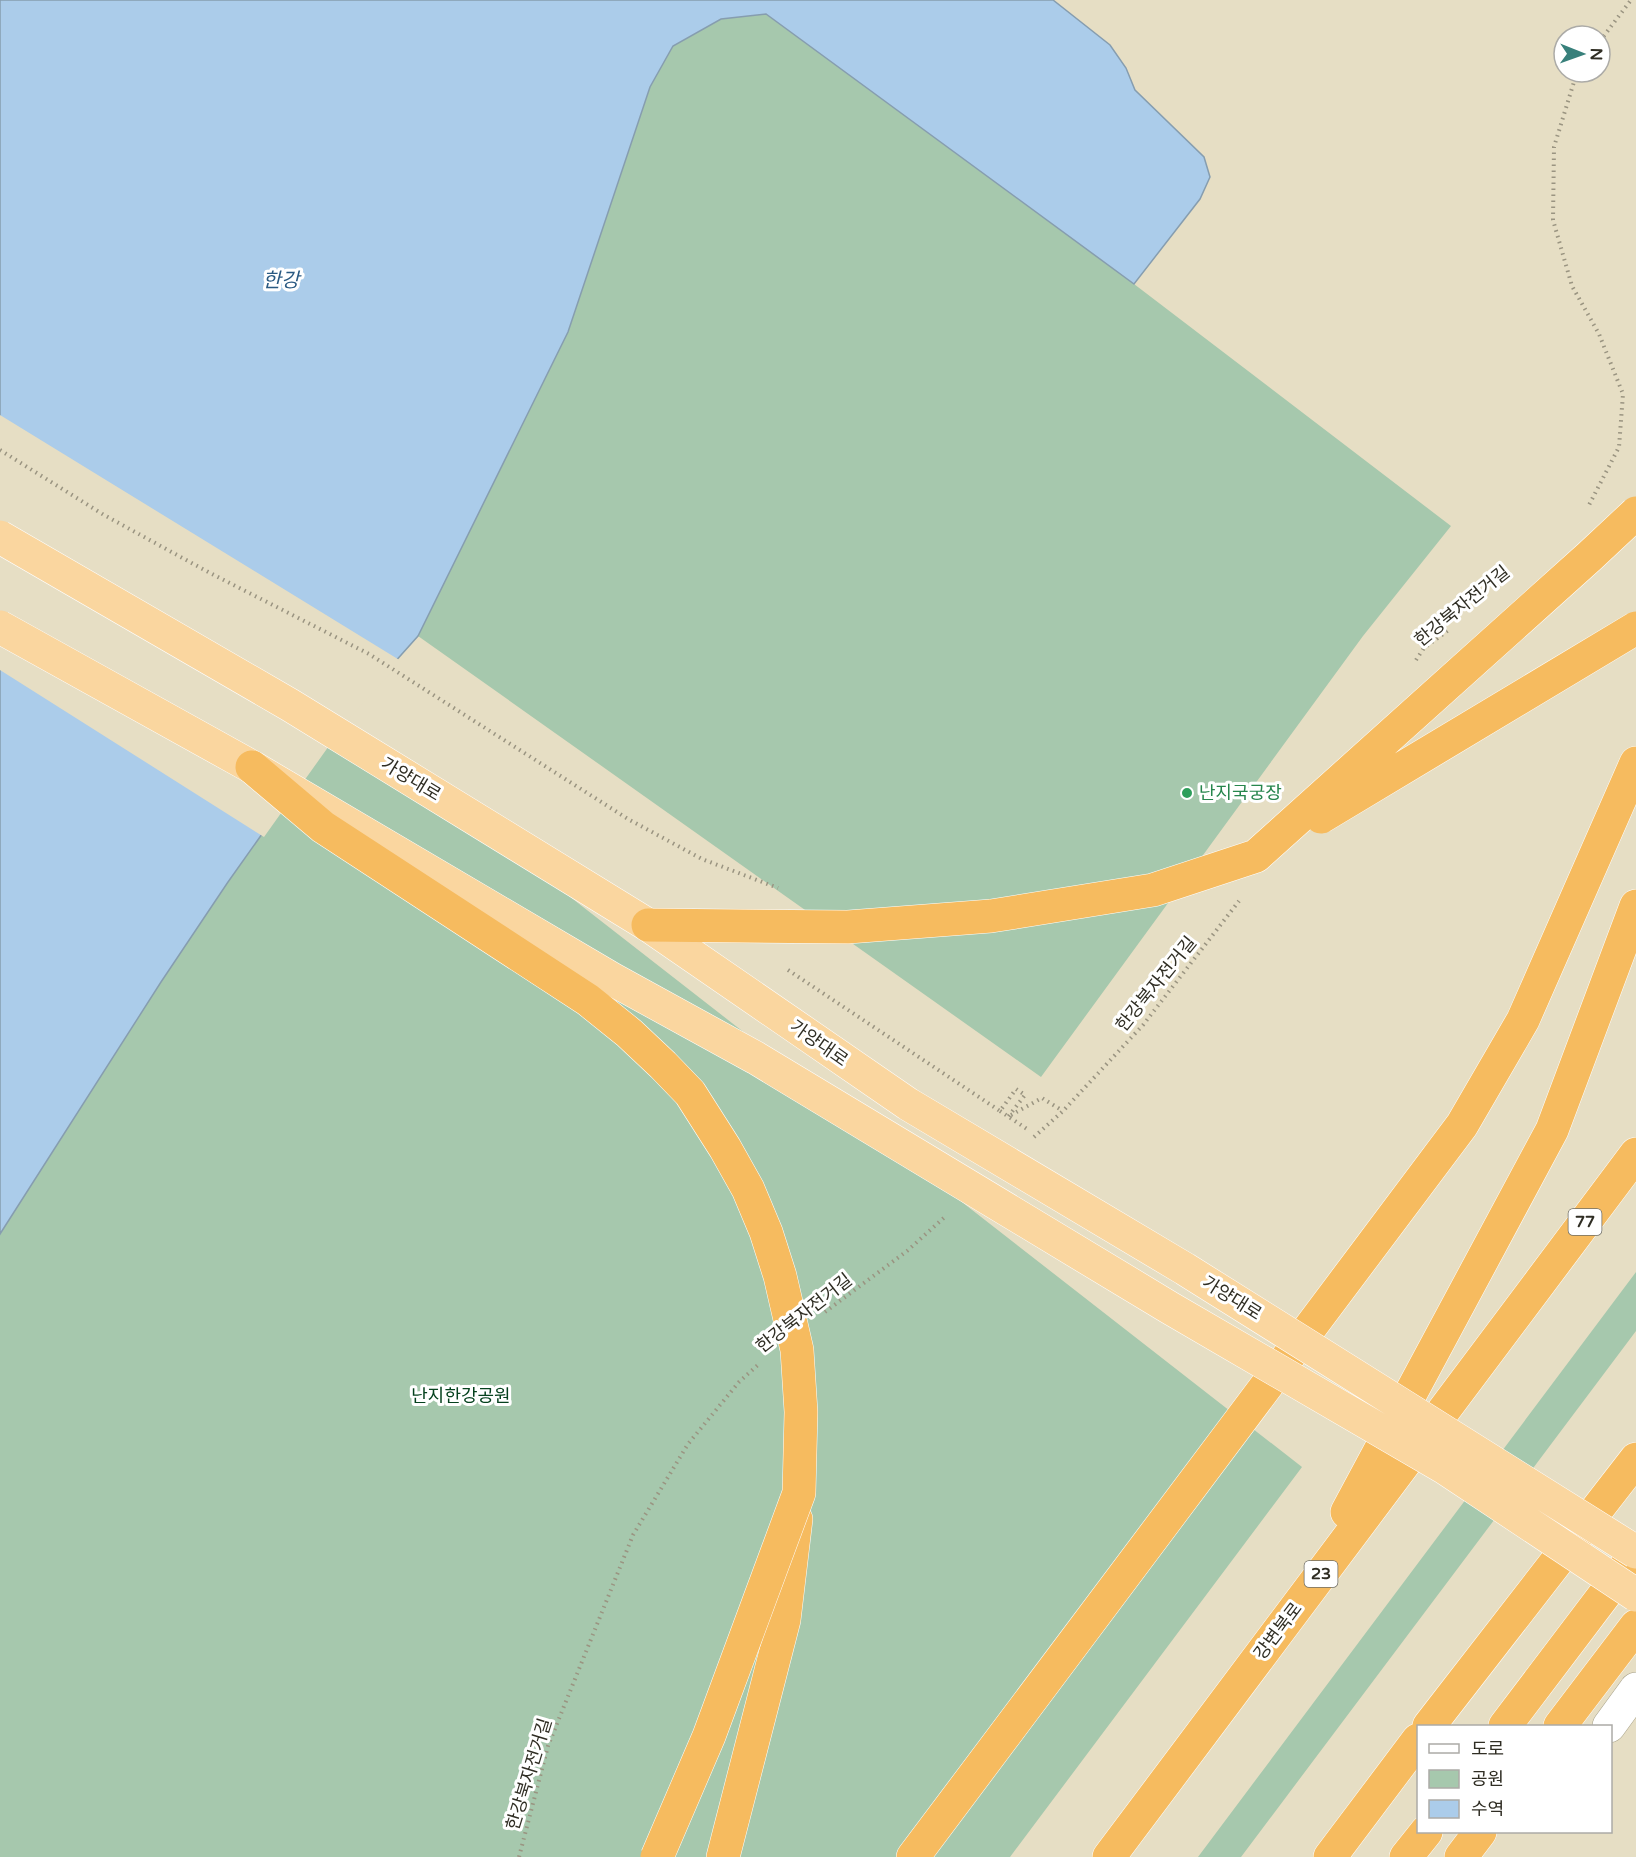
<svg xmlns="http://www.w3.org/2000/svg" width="1636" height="1857" font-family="'Varela Round','Noto Sans KR',sans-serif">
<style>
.green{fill:#a6c8ad}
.water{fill:#abccea;stroke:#869daf;stroke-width:1.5}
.pier{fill:#e6dec4}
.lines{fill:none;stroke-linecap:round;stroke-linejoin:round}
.minor-casing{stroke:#a49e85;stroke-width:34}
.highway-casing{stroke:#fff;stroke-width:34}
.path{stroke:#9a9481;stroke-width:4;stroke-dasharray:1.5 4.5;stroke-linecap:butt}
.minor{stroke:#fff;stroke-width:33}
.highway{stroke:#f6bb5f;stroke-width:33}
.major-bridge-casing{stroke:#fff;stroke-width:34;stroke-linecap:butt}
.highway-bridge-casing{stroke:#fff;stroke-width:34;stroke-linecap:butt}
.path-bridge{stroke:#9a9481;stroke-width:4;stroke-dasharray:1.5 4.5;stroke-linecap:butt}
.major-bridge{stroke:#fad69f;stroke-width:33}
.highway-bridge{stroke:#f6bb5f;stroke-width:33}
.leisure-dot{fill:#2e9e5b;stroke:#fff;stroke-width:2}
.labels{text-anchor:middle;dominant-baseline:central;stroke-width:6;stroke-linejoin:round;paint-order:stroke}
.shield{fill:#fff;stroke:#6e6d66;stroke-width:1.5}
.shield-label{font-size:16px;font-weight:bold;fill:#302e24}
.street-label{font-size:18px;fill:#302e24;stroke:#fff}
.leisure-label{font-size:18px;fill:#27864d;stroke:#fff;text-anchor:start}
.park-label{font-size:18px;fill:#04411d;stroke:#fff}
.water-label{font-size:20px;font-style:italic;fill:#295982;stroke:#fff}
</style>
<rect width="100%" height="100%" fill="#e6dec4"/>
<path class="green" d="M766,14L1134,284L1451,526L1363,636L1041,1077L418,636L568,332L650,87L673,46L721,19Z
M343,720L1302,1467L1010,1857H0V1234L161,982L228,882Z
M1636,1272V1331L1241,1857H1198Z"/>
<path class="water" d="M0,0H1053L1110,45L1126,68L1135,90L1204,157L1210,177L1200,199L1134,284L766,14L721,19L673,46L650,87L568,332L418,636L343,720L228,882L161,982L0,1234Z"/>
<path class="pier" d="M0,415L401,661L346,722L264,837L0,670Z"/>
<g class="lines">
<defs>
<path id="minor" d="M1609,1726L1636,1689"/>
<path id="highway" d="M1347,1512L1552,1130L1636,906
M1429,1726L1636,1459
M1505,1726L1636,1553
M1560,1726L1636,1626
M723,1857L784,1620L796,1519
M913,1857L1462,1125L1523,1020L1636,763
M1109,1857L1636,1154
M1330,1857L1418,1740
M1406,1857L1426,1832
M1461,1857L1480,1832"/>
</defs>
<use href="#minor" class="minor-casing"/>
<use href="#highway" class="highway-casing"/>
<path class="path" d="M1600,41L1631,0
M1577,72L1554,147L1553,220L1572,286L1599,334L1623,394L1619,447L1589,505
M0,450L104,515L210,573L369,654L628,819L702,859L778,888
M1416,660L1424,648L1450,629
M788,970L1000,1111L1016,1089L1025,1095L1008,1117
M1011,1115L1042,1098L1063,1111
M1034,1137L1063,1111L1143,1025L1239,901
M825,1312L907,1251L946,1216
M519,1857L548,1746L633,1535L688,1444L739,1382L760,1363"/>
<use href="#minor" class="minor"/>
<use href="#highway" class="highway"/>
<defs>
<path id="major-bridge" d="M0,537L290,705L648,925L908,1104L1185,1269L1636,1552
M0,627L252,767L612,979L756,1058L1170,1308L1445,1468L1636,1595"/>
<path id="highway-bridge" d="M252,767L323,827L588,1000L629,1033L663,1065L690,1093L725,1148L748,1189L766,1232L780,1276L797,1350L801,1412L799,1493L709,1736L657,1857
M1321,817L1636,628
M648,925L848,927L991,916L1153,890L1256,856L1590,556L1636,513"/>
</defs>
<use href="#major-bridge" class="major-bridge-casing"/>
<use href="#highway-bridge" class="highway-bridge-casing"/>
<path class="path-bridge" d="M1000,1111L1027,1129"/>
<use href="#major-bridge" class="major-bridge"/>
<use href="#highway-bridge" class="highway-bridge"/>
</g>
<circle class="leisure-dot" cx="1187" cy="793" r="6"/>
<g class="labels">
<g class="shield">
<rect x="1568.5" y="1209" width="33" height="26" rx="4.5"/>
<rect x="1304.5" y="1561" width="33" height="26" rx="4.5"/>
</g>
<g class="shield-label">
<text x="1585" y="1222">77</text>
<text x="1321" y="1574">23</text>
</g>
<g class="street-label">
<text transform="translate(1462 606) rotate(-39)">한강북자전거길</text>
<text transform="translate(411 779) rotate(31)">가양대로</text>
<text transform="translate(1156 984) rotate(-51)">한강북자전거길</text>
<text transform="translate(819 1043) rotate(35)">가양대로</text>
<text transform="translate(1232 1298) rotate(32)">가양대로</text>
<text transform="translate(804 1313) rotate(-38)">한강북자전거길</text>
<text transform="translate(1278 1631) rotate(-53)">강변북로</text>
<text transform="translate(529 1774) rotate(-73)">한강북자전거길</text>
</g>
<g class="leisure-label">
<text x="1199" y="793">난지국궁장</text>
</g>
<g class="park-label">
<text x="461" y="1396">난지한강공원</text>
</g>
<g class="water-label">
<text x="281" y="281">한강</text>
</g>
</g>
<rect x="1417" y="1725" width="195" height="108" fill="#ffffff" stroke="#acaba7" stroke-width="1.5"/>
<rect x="1429" y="1744" width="30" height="9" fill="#ffffff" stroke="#acaba7" stroke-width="1.5"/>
<text x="1471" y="1755" font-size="18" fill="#302e24">도로</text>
<rect x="1429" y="1770" width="30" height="18" fill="#a6c8ad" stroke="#acaba7" stroke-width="1.5"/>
<text x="1471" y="1785" font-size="18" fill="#302e24">공원</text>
<rect x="1429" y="1800" width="30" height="18" fill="#abccea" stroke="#acaba7" stroke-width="1.5"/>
<text x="1471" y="1815" font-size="18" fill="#302e24">수역</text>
<g transform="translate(1582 54) rotate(91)"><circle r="28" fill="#ffffff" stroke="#acaba7" stroke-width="1.5"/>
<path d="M0-4.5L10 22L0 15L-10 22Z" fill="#38807b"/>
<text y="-9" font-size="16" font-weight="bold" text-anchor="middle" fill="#302e24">N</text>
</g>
</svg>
